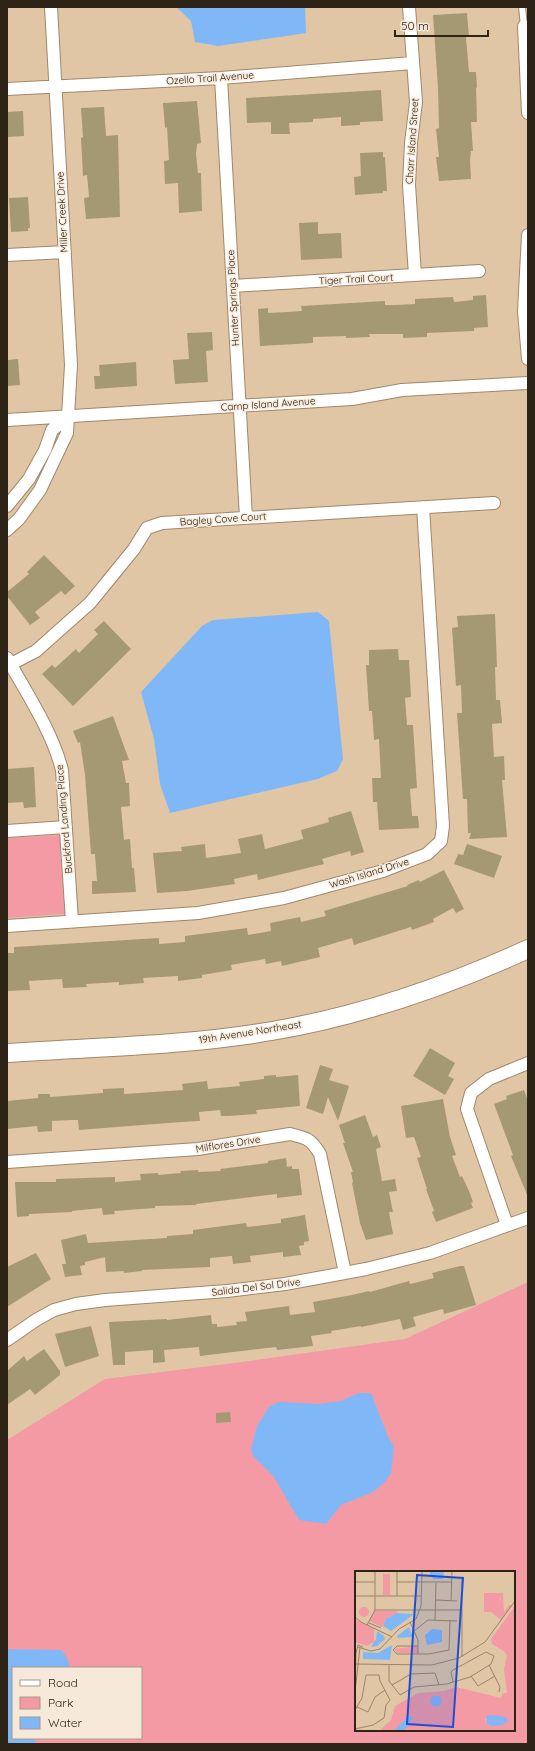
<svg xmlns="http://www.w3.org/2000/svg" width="535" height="1751" font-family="Quicksand,sans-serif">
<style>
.green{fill:#f39aa4;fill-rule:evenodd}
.water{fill:#80b8f7}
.building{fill:#a59974}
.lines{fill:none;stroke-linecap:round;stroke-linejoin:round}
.lane-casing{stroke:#a18769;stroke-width:8}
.street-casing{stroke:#a18769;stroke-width:14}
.secondary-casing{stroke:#a18769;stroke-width:20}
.lane{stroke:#fff;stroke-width:6}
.street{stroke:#fff;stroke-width:12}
.secondary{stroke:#fff;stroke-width:18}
.labels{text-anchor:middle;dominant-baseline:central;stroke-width:3;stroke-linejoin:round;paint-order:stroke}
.street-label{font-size:10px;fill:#2d2316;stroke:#f7e9d9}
.inset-road{fill:none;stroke:#99856c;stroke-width:1}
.view{fill:#1d4ed8;fill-opacity:0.15;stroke:#1d4ed8;stroke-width:2}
.inset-edge{fill:none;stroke:#2d2316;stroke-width:2}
</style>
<rect width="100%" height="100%" fill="#e1c6a5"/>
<path class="green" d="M60,835L65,914L7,918V838Z
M528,1282V1744H7V1440L105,1379L242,1362L405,1339ZM356,1572H514V1730H356ZM13,1668H141V1738H13Z"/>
<path class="water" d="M176,7H305L306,33L218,46L195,42L191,21Z
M318,612L329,621L343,759L337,771L318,779L170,813L160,784L154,739L141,692L202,626L213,620Z
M359,1393H371L388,1437L394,1447L391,1473L385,1482L373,1492L341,1505L326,1524L299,1520L274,1477L253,1456L251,1449L257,1426L269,1407L279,1402L319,1404L341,1401Z
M7,1649L61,1650C66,1655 69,1661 70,1668H13V1738H37L34,1744H7Z"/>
<path class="building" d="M467,13L469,37H466L469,72H476L477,87L476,88L477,122H471L473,151H471L470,161L471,179L439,181L436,157H439L436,129L439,128L438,88L433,15Z
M381,90L383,121L360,122V125L341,126V117L313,119V122L289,123L290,134H271V122L247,123L246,98Z
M197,101L201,143L197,144L196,154L198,173H201L202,211L179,213L178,183L165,184L164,161L169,160L167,127L165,128L163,103Z
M104,107L106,136L118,135L120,217L86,219L84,198L89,197L87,175L83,176L81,138L83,137L81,108Z
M23,111L24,136L7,137V112Z
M383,152V157H385L387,191H383V193L355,195L354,177L361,176L360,153Z
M28,197L30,228H28V231L11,232L9,198Z
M318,222V234L341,233L342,258L301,260L299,223Z
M486,295L488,327L474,328V331L427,333V337L403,338V334H369L370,337L346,338V336L313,337V343L260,346L258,309L268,308V313L287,312L302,311L301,306L385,301V305H396L415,304V299L453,297L454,302L473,300V296Z
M212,332L213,350L206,351L208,382L175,384L173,360L189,359L187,333Z
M18,359L20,385L7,386V360Z
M136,362L137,386L95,389L94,376H100L99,365Z
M44,555L75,586L65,595L61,591L35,612L40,618L30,625L7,596V592L29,574L27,572Z
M495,614L497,667H495L496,700H500L502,723L492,724L494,757L504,756L505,780H502L507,837L469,839L471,833H468L467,799H463L457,713H462L461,685L456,686L452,628L458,627L457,616Z
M104,621L131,649L73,706L42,674L52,665L55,668L76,649L79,653L98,634L94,630Z
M398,649L399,660H409L411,697L405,698L407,725H413L417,788L410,789L412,816H418L419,828L379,830L377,802H373L372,778H381L379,739L374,740L372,711H369L366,665H369V650Z
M113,716L129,760L122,761L126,783H129L130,806L121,807L124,840L130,839L132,868H134L136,892L92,894V881H97L95,854H91L85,775L80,742L78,743L73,731Z
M34,767L36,807L24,808L23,802L7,803V769Z
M351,811L364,852L351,856L350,851L322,859L324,864L270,877L258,880L257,874L234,879L235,884L187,891L157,893L153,853L182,851L181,847L205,844L206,858L241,853L238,839L262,834L265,849L303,839L301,830L329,822L328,818Z
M467,844L502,856L494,878L454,864L458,854L463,855Z
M444,870L464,909L456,913L453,908L433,919L434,922L412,930L411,927L354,945L352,938L318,948L320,957L282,966L281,961L266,964L265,959L231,965L232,970L202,975V978L178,981V976L143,978L144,983L119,985V982L86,984L87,987L63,988L62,979L29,981L30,990L7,991V953H14V947L159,938V944L185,942V936L247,928L248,935L271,931L270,923L300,917L301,922L326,916L324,911L408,886L407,885L419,880L420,882Z
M430,1048L455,1063L448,1076L454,1079L445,1095L413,1076Z
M320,1065L333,1069L329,1080L349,1086L338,1121L328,1097L323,1114L306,1108Z
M276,1075V1077L298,1075L300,1106L256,1110L257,1114L228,1116H221L220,1110L199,1112L200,1121L181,1122L79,1130L78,1120H71L52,1121V1131L38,1132L37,1126L7,1129V1101L38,1098V1094H50V1097L103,1093V1089L124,1088V1094L183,1090L182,1084L207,1081L208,1089L240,1086L239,1082L264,1079V1076Z
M524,1090L528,1101V1197L511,1156L513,1155L494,1104L507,1099L506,1096Z
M443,1099L450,1137L456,1155L452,1156L460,1177L462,1176L469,1191L473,1202L471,1203L473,1208L436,1222L432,1212L434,1211L426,1189H427L417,1158L421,1157L414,1137L406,1138L401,1106Z
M365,1115L373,1137L377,1135L381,1147L376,1149L382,1181L395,1179L397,1191L389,1192L393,1212H389L393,1234L366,1240L360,1223L352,1183L353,1182L351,1172H353L343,1143H345L339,1125Z
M286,1158L287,1167L292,1166V1169H299L302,1195L277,1198V1194L196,1204V1205L155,1206V1208L114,1211L115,1214L103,1215L102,1208L72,1211V1212L29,1214V1216L17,1217L15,1182H56V1179L115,1177V1182L141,1180L140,1174L158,1173V1175L181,1173L180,1171L198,1170V1172L221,1171L220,1169L268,1163V1161Z
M305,1215L309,1241L304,1242V1245L299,1246L301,1255L283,1257V1252L250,1256L251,1262L233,1264L232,1256L210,1258V1267L142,1270V1271L124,1273V1271L106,1272L105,1257L85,1262V1265L80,1266L82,1275L65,1277L62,1264H66L61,1240L86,1234L88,1243L167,1238V1236L193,1234V1230L246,1223L247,1227L281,1223V1219Z
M36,1253L51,1279L7,1307V1267Z
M460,1266H464L476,1305L444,1314L443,1309L413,1317L416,1326L403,1330L400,1319L361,1327V1326L331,1331L332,1333L311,1336L313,1346L277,1350L276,1347L200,1356L199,1347L164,1350L165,1362L153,1363V1350L125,1352V1365H113L109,1322L167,1319V1320L211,1315L212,1324H217V1327L237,1325L236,1322L247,1321L245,1312L289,1306L290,1315L315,1312L313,1302L352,1295L369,1291L370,1292L409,1281L410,1284L434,1278L432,1273Z
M91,1326L99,1356L65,1367L55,1334Z
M44,1349L60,1371V1375L35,1395L30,1389L7,1405V1371L24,1356L27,1361Z
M230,1412L231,1422L216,1423V1413Z"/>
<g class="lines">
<defs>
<path id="lane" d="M522,7L524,26"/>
<path id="street" d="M409,7L416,102L411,143L409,185L415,275
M524,26L528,113
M221,78L246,518
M7,89L221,78L413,63
M528,235L524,311L528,359
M7,255L65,252
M233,286L479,271
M7,420L352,399L402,390L528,383
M7,506L29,479L45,450L52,430L68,417
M7,530L19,519L40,490L67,433L71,365L51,7
M7,658C27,694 52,731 62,770L72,921
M11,664L36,651L90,603L134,549L147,528L162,523L494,503
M7,831L66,827
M7,926L198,913L284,898L383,871L427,854L441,841L443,826L423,507
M7,1162L198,1149L290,1134C307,1138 311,1139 320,1154L345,1273
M507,1225L467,1109L471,1093L489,1079L528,1063
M7,1340L36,1320L54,1310L76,1304L105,1300L227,1291L285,1284L366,1269L430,1253L528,1218"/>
<path id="secondary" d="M7,1053C95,1047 185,1046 272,1031C360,1016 447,986 528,949"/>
</defs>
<use href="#lane" class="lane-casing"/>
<use href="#street" class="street-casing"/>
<use href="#secondary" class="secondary-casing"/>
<use href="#lane" class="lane"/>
<use href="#street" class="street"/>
<use href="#secondary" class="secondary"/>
</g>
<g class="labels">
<g class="street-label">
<text transform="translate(210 78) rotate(-4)">Ozello Trail Avenue</text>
<text transform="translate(412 141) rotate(-86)">Charr Island Street</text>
<text transform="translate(62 212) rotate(-93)">Miller Creek Drive</text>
<text transform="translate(356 279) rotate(-3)">Tiger Trail Court</text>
<text transform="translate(233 298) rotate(-93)">Hunter Springs Place</text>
<text transform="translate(268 404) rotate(-4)">Camp Island Avenue</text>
<text transform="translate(223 519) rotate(-4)">Bagley Cove Court</text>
<text transform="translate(64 819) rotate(-95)">Buckford Landing Place</text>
<text transform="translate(369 873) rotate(-17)">Wash Island Drive</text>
<text transform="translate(250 1032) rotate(-9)">19th Avenue Northeast</text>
<text transform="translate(228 1144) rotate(-9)">Milflores Drive</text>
<text transform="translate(256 1287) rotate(-7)">Salida Del Sol Drive</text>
</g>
</g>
<g transform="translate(355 1571)">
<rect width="160" height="160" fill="#e1c6a5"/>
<path d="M28,3H35V24H28ZM129,22H145V29L146,30L145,22H148L149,41L154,34H157L146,49L136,41H129ZM160,35V160H24L36,149L40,135L63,122L89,120L101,116L146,127L148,122H152L149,98L152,85L150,81L137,73L136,68ZM134,144L145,147L150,153L132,152L130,148ZM4 41a5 5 0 1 1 10 0a5 5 0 1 1-10 0ZM20,40H42V42L31,48L27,56L14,50ZM0,48L19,58V71L12,75L0,71ZM63,75V82H42L39,78Z" fill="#f39aa4" fill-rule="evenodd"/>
<path d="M75,0H89L88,8H79L75,5ZM42,42L59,43L36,60L28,55L31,48ZM54,56L58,66L42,67L43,64ZM77,58L87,59V71L72,74L70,64ZM22,60L29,65L30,68L22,75L16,76L21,68ZM37,74L35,89L8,88V81L23,82ZM75.5 130a5.5 5.5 0 1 1 11 0a5.5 5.5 0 1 1-11 0ZM134,144L151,146L153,150L147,154L137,155L132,152L131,146ZM53,145L58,147L53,155L48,160H39Z" fill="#80b8f7"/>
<path class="inset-road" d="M0,11H20M42,11H97M0,25H66M42,25V0M81,29L102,30M96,30L97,0M20,39H105M0,46L6,51L37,66M80,49L81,12M55,51L63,69V83M14,52L26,57M12,54L20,39V0M59,60L73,49L102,50M63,75H42L38,79L42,83H74L94,79L95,49M3,76L16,80L25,78L44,58L61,48L66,35L67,0M107,86V9M0,93L77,94L104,87L130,71L160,30M34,93V110L45,124L59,116L92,113L98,111L102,110L115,106L136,93L139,85L131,81L98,99L96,101L98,111M134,94L145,116L144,121M116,105L123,115L140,105M0,113L1,82L3,74L8,76M37,114L56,103L80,102L84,114M0,121L5,76M2,136L13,141L20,126L30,119M0,139L7,127L11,104H24L25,110L35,129L31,134L29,147L18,154L0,158"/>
<path class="view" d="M62,4L108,7L98,156L52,153Z"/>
<rect width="160" height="160" class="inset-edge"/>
</g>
<rect width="535" height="1751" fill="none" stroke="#2d2316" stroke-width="16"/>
<rect x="12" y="1667" width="130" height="72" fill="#f7e9d9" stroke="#a69a8b"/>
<rect x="20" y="1680" width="20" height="6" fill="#ffffff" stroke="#a69a8b"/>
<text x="48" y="1687" font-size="12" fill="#2d2316">Road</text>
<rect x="20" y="1697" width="20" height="12" fill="#f39aa4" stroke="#a69a8b"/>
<text x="48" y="1707" font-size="12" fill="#2d2316">Park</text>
<rect x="20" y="1717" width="20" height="12" fill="#80b8f7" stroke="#a69a8b"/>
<text x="48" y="1727" font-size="12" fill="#2d2316">Water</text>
<path d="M395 30v6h93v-6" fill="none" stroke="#2d2316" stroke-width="2"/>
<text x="401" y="30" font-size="12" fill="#2d2316" stroke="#f7e9d9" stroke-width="3" paint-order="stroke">50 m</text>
</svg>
